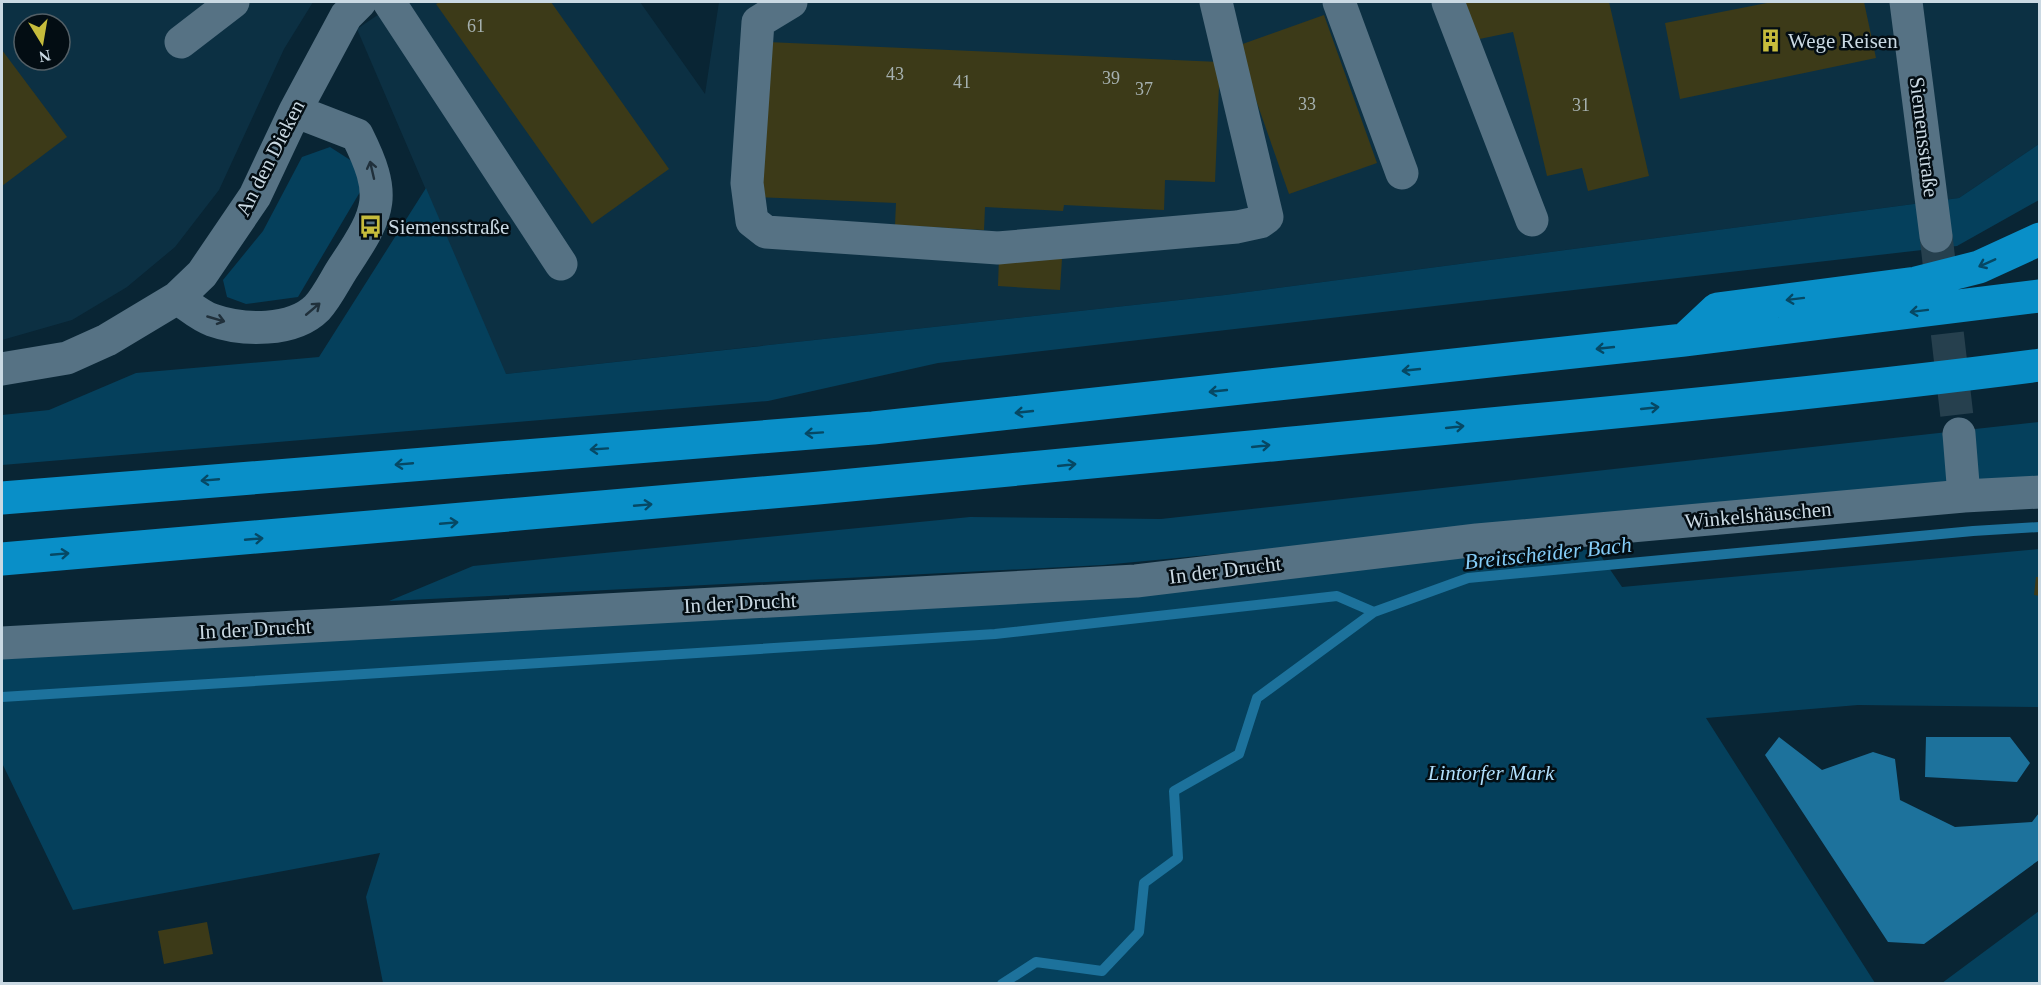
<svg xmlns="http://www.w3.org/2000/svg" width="2041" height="985" font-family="'Times New Roman',serif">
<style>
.built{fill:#0c3043;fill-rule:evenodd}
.green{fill:#05405c}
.water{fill:#1d729c}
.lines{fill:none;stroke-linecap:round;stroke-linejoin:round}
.stream{stroke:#1d729c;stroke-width:10}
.building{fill:#3c3a18}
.minor-tunnel{stroke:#26404e;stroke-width:33;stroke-dasharray:33 16;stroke-linecap:butt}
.minor{stroke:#567284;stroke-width:33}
.highway{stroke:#098fc8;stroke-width:33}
.oneway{stroke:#20303b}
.oneway2{stroke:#064864}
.labels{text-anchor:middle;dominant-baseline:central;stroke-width:5;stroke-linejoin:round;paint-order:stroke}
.number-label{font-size:18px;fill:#a6b1b0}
.poi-label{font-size:21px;fill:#cad9e3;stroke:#030d13;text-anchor:start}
.street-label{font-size:21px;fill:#cad9e3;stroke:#030d13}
.park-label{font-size:21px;font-style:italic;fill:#b0defb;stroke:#030d13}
.water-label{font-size:22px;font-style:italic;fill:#84ccf7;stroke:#030d13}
</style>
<rect width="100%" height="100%" fill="#092534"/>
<path class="built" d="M2,2H313L284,49L219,190L175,247L127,287L72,320L2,340ZM24,24H60V60H24Z
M397,2H640L705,94L719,2H2039V144L1959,198L1225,295L505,374L357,29Z"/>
<path class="green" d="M2039,144V200L1957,246L938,363L768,401L2,465V415L49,410L136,373L319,357L426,188L506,374L1225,295L1959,198Z
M330,147L358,165L360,192L298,297L246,304L227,297L223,280L263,231L302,157Z
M2039,422V476L1103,565L389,601L473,566L970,517L1161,519Z
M1596,549L1622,587L2039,549V707L1858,705L1706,718L1875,983H383L366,897L380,853L73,910L2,763V659Z
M2039,911V983H1942Z"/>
<path class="water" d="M1779,737L1822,770L1873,752L1895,759L1900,800L1955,827L2032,822L2039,813V860L1924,944L1888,942L1765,755Z
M1926,737H2010L2030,763L2017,782L1925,777Z"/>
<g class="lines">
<path class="stream" d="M2,697L995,634L1337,596L1374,612
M1002,984L1036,962L1102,971L1139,932L1144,883L1178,858L1174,791L1239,754L1257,698L1374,612L1468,578L1973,531L2040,527"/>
</g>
<path class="building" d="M440,2H551L669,169L592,224L436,4Z
M1461,2H1609L1649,176L1588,191L1582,168L1547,176L1513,32L1470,41Z
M1772,2H1864L1876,58L1680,99L1665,23Z
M1324,15L1377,163L1289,194L1237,46Z
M767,42L1220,62L1215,182L1165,180L1164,210L1064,205L1063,211L985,207L984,230L895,225L896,203L759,197Z
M2,50L67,137L2,186Z
M999,256L1062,259L1060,290L998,286Z
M2036,577H2040V596L2034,595Z
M207,922L213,954L164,964L158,931Z"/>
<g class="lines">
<path class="minor-tunnel" d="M1936,236L1959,434"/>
<path class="minor" d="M389,2L561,264
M791,2L758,22L747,183L752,221L766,232L998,248L1237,227L1260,222L1267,217L1216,2
M1339,2L1402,173
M1448,2L1532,220
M1906,2L1936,236
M181,42L233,2
M177,298C188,305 200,316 212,320C243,331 293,332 317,308C328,296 336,278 345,265C381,211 387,195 357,135L295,111
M2,369L67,358L107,340L177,298L202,274L255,196L295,111L346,16L360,2
M1959,434L1964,496
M2,643L1136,581L1477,540L1964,496L2040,492"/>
<path class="highway" d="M1684,340L1717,309L1916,283L1979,267L2040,239
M2,498L873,428L1684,340L2040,296
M2,559C425,525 849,486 1272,445C1528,420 1785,398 2040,365"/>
</g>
<defs><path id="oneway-shaft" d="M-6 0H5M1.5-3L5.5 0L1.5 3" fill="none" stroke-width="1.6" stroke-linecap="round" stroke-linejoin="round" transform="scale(1.5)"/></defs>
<g class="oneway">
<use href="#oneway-shaft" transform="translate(372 170) rotate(-103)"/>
<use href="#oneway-shaft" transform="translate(313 309) rotate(-40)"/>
<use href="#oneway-shaft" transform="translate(216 319) rotate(16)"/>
</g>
<g class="oneway2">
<use href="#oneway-shaft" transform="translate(1987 263) rotate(156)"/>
<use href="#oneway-shaft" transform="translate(1795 299) rotate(173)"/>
<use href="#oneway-shaft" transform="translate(1919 311) rotate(173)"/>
<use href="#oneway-shaft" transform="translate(1605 348) rotate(174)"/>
<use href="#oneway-shaft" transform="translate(1411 370) rotate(174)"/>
<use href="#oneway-shaft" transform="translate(1218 391) rotate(174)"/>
<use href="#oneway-shaft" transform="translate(1650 408) rotate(-6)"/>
<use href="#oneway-shaft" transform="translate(1024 412) rotate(174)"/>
<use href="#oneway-shaft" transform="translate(1455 427) rotate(-6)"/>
<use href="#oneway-shaft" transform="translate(814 433) rotate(176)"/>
<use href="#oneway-shaft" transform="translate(1261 446) rotate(-6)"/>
<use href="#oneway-shaft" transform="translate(599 449) rotate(176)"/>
<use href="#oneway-shaft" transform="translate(404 464) rotate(175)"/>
<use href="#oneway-shaft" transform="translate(1067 465) rotate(-6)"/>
<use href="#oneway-shaft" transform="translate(210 480) rotate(175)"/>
<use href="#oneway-shaft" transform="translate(643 505) rotate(-5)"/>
<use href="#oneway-shaft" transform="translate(449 523) rotate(-5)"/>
<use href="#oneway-shaft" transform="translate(254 539) rotate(-5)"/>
<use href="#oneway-shaft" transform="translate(60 554) rotate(-5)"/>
</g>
<defs>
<symbol id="building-bare" viewBox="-9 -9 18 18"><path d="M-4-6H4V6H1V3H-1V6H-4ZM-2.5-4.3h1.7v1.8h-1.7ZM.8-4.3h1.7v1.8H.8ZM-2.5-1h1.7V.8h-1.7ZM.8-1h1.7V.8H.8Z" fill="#c6bc3c" stroke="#030d13" stroke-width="2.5" paint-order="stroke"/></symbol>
<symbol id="bus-bare" viewBox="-9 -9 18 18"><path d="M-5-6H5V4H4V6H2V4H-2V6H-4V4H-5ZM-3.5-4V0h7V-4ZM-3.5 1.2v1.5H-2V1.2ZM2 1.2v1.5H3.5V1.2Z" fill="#c6bc3c" stroke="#030d13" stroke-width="2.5" paint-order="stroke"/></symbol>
</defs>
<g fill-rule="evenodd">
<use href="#building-bare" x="1754" y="24" width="33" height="33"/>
<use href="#bus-bare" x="354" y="210" width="33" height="33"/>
</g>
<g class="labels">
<g class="number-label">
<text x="476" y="26">61</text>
<text x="895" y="74">43</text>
<text x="1111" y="78">39</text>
<text x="962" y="82">41</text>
<text x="1144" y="89">37</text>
<text x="1307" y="104">33</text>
<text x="1581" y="105">31</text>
</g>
<g class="poi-label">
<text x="1788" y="41">Wege Reisen</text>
<text x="388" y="227">Siemensstraße</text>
</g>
<g class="street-label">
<text transform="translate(1924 137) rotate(83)">Siemensstraße</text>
<text transform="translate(270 158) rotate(-63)">An den Dieken</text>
<text transform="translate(1758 515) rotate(-5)">Winkelshäuschen</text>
<text transform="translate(1225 570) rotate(-7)">In der Drucht</text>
<text transform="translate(740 603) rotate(-3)">In der Drucht</text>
<text transform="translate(255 629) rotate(-3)">In der Drucht</text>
</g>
<g class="park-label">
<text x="1491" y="773">Lintorfer Mark</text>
</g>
<g class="water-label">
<text transform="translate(1548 553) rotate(-6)">Breitscheider Bach</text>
</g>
</g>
<rect width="2041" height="985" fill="none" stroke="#cad9e3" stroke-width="6"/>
<g transform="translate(42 42) rotate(169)"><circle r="28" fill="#030d13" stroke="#535f66" stroke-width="1.5"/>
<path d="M0-4.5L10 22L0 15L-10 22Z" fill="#c6bc3c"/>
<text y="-9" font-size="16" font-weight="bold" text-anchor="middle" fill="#cad9e3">N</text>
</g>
</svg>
